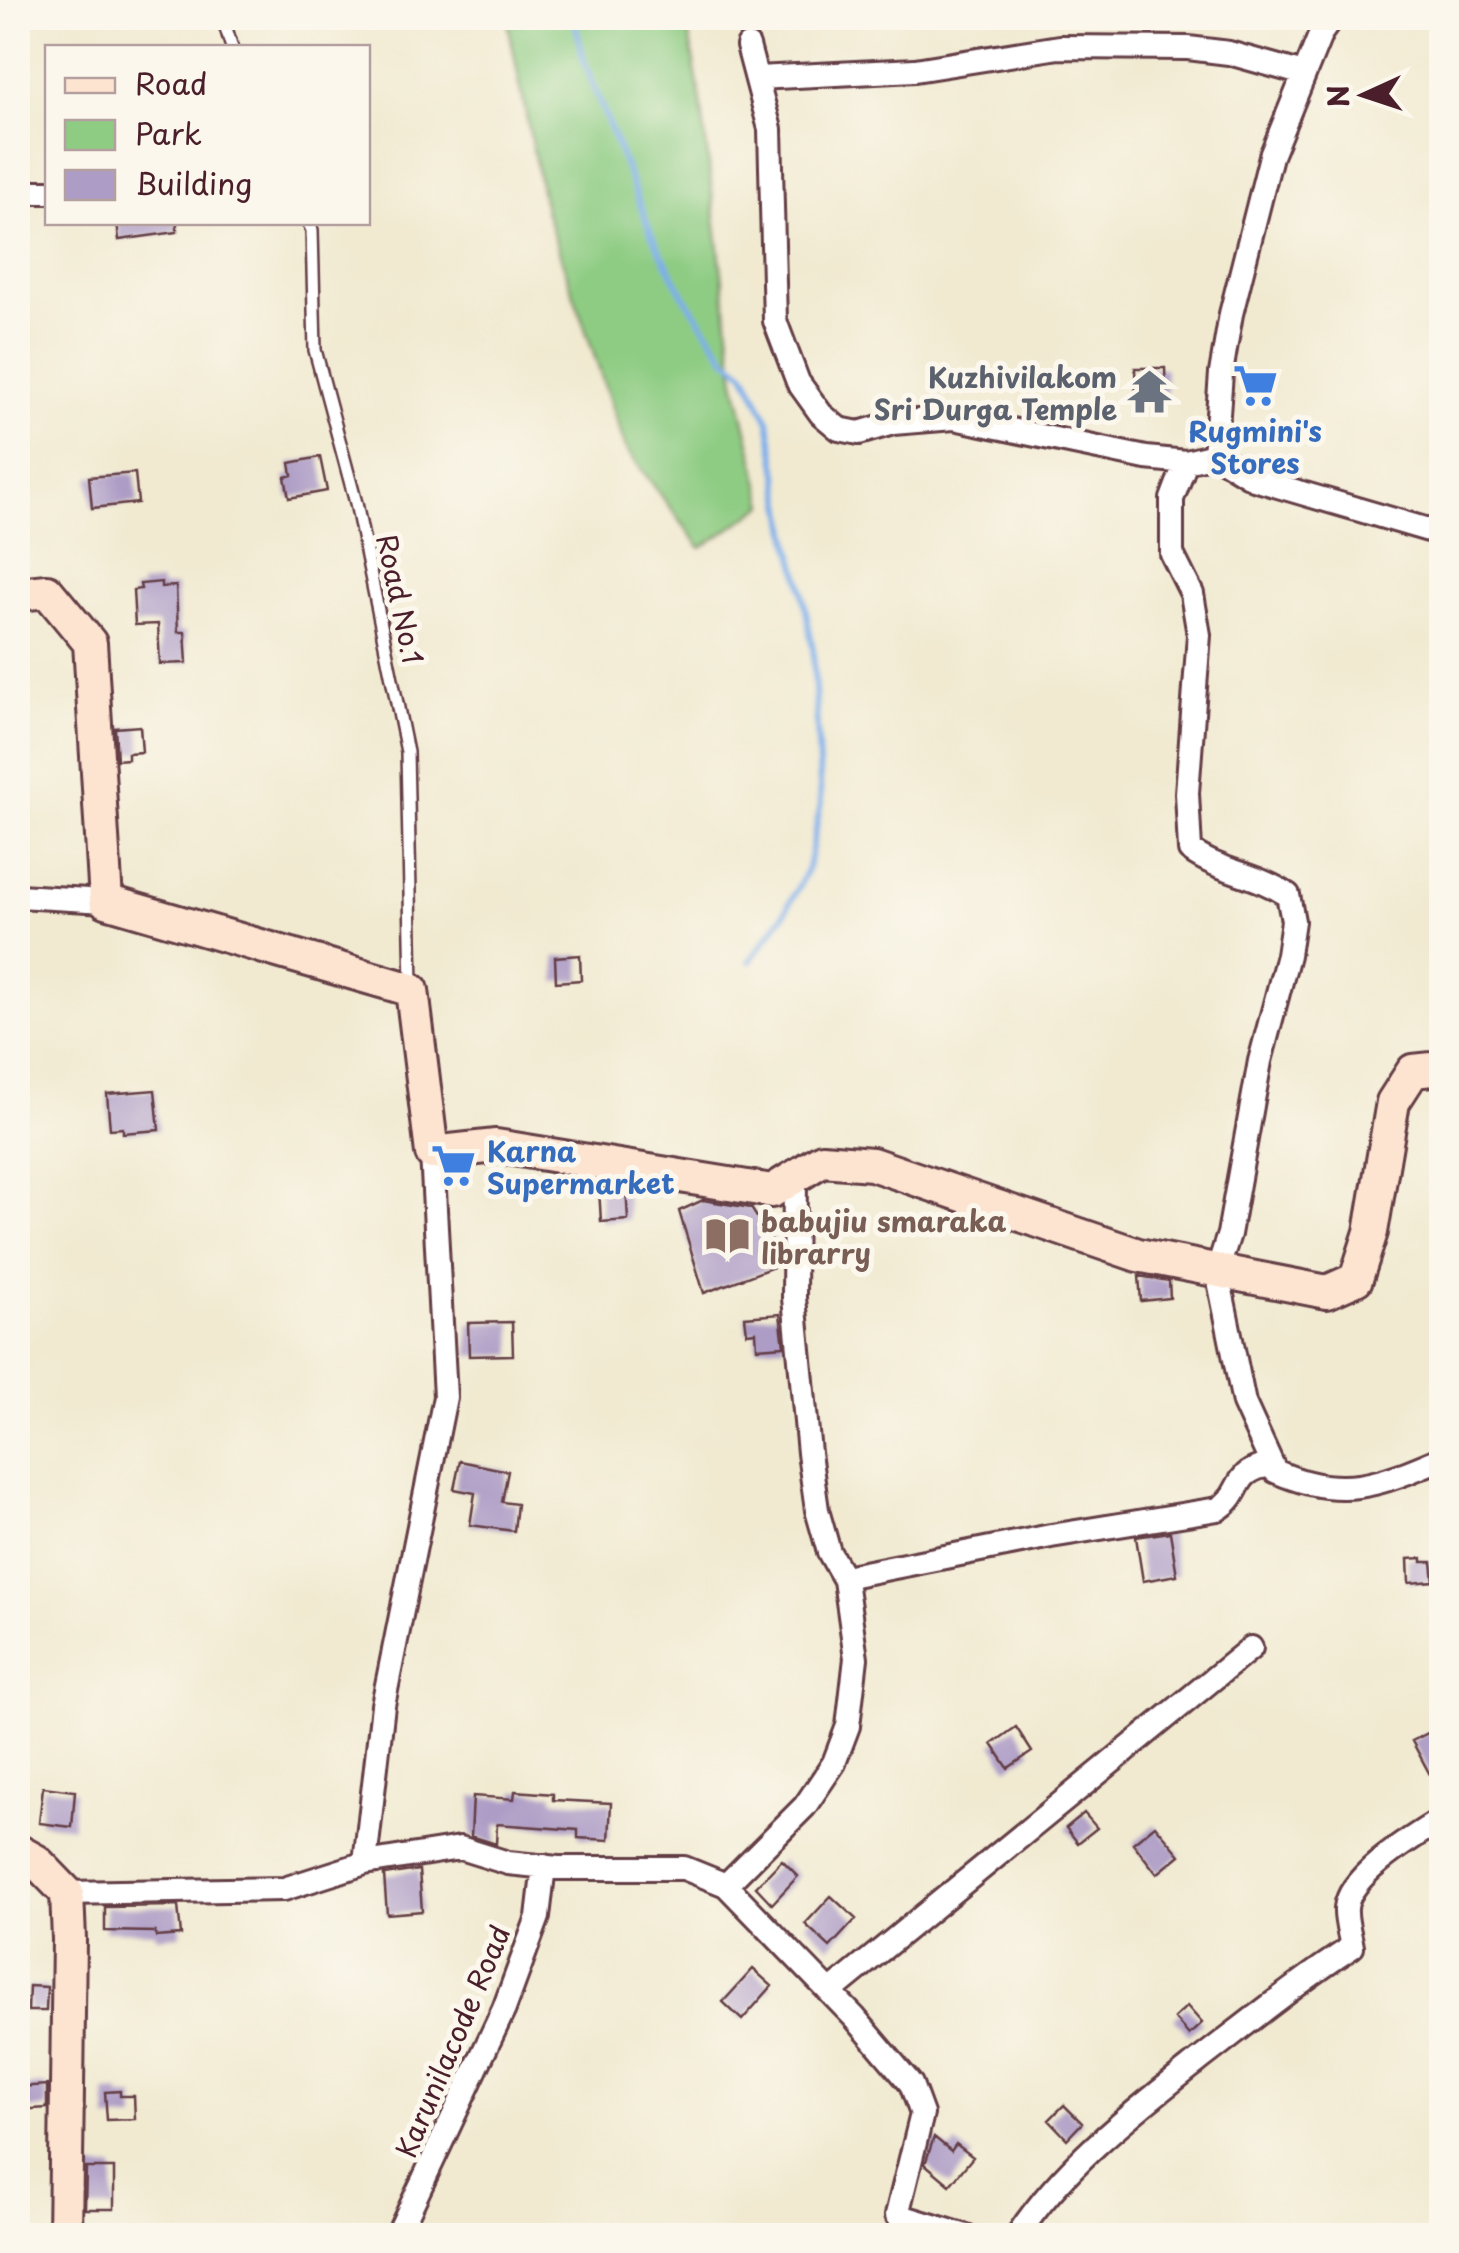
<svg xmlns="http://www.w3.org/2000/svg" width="1459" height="2253" font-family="'Playpen Sans',sans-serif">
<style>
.green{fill:#8ecc83;stroke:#6c7657;stroke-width:2.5}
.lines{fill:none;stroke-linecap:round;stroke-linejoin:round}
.stream{stroke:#7eafe9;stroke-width:6}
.building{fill:#ad9cc6}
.lane-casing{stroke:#633d44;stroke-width:16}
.street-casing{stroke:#633d44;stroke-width:28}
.secondary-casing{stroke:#633d44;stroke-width:38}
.lane{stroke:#fff;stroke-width:11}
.street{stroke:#fff;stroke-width:22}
.secondary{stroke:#fde4d1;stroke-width:32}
.labels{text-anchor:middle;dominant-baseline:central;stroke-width:10;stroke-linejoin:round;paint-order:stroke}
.worship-label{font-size:28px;font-weight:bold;fill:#5b616d;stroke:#fbf7ec;text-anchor:end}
.shop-label{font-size:28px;font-weight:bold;fill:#366cbe;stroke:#fbf7ec}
.street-label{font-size:28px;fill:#4a1f2b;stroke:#fbf7ec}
.education-label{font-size:28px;font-weight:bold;fill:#785e54;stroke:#fbf7ec;text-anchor:start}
</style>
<rect width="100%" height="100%" fill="#fbf7ec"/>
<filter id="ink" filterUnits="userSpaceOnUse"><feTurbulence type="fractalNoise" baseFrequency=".01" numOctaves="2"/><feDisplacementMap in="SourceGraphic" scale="20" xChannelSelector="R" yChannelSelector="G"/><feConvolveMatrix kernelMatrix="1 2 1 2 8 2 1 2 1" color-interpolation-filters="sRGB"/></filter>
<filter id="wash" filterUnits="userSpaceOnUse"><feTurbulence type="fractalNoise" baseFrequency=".0048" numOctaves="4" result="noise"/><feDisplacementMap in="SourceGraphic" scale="40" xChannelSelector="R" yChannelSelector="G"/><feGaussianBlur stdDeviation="2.25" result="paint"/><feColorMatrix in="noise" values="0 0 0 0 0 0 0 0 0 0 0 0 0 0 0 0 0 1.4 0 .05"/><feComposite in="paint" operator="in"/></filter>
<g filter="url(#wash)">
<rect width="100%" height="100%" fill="#f1ead1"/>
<path class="green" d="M507,18H686L701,102L735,380L765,505L701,548L626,449L545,210Z"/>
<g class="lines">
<path class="stream" d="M574,18L584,61L652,236L684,296L726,358L745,373L769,422L790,543L800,578L813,649L821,803L808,868L783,916L750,961"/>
</g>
<g id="blocks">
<path class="building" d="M117,222H177V232L119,240Z
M1135,368H1165L1166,393L1136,395Z
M320,457L327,491L289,498L285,477L292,475L290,463Z
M135,473L138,503L92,508L89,477Z
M161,582V587L176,586L178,632H185L187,663L160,664L158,624L135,625L133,590L141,589L140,584Z
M140,726L142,752L128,753V759L117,760L115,728Z
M580,955L581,980L556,982L555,957Z
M155,1090L159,1130L123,1133V1128L110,1129L107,1094Z
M626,1187L628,1220L601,1222L599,1188Z
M703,1200L751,1208L779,1252V1265L704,1293L679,1211Z
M1139,1276L1169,1281L1170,1298L1141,1301Z
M780,1314L784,1346L757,1348L756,1332L747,1333L745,1317Z
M512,1322L513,1355L469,1356L468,1323Z
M460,1461L508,1471L502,1502L517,1504L514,1531L470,1525L475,1493L454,1489Z
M1170,1532L1177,1575L1143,1581L1136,1537Z
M1422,1558V1562H1432L1434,1581L1409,1583L1408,1559Z
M1442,1726V1797L1412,1741Z
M1016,1727L1032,1752L1008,1768L992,1744Z
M43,1787L75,1791L72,1827L39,1823Z
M515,1791L553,1794V1800L611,1803L609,1840L578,1838V1830L497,1824L496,1844L471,1836L473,1796L514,1799Z
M1084,1813L1097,1828L1078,1843L1066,1828Z
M1155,1825L1180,1855L1157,1874L1133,1843Z
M782,1860L798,1876L772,1904L756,1887Z
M419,1870L422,1911L387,1914L384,1875Z
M831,1896L856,1919L830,1947L805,1924Z
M178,1906L181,1935L156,1937L155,1932L105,1931V1907Z
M753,1969L772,1986L742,2020L723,2002Z
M29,1986L47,1987L46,2011H28Z
M1187,2006L1202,2023L1189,2035L1174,2018Z
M47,2085V2108L18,2110V2087Z
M120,2091V2096H134L135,2119L107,2120L105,2092Z
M1064,2105L1082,2123L1067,2139L1049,2120Z
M934,2137L951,2151L956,2144L973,2157L950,2185L925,2164Z
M86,2168H114V2209H85Z"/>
</g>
</g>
<g filter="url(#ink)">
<use href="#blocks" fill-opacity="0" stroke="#633d44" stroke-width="2.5"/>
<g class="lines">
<defs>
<path id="lane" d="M223,18L232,48
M308,222L312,230L315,350L356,503L407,752L412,986"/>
<path id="street" d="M1332,18L1321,33L1271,156L1231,314L1221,373L1215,455L1254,479L1442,534
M748,46L770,129L775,321L798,382L821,414L839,429L859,433L893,423L954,418L1146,458L1186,462L1215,455
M757,78L915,70L1059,47L1188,48L1229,53L1304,74
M18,192H48
M1186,462L1172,499V554L1192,594L1199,635L1187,793L1190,850C1220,872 1255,873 1288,895L1293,921L1288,955L1260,1061L1229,1234L1217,1271L1244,1403L1275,1471C1341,1501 1379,1485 1442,1458
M18,896L106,901
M845,1580L854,1575L1051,1536L1218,1509C1245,1493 1230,1471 1271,1465
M365,1863L460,1848L508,1863L558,1868H684L726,1885L855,2018L911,2084L922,2114L897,2215L966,2236
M726,1885L805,1806L834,1763L848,1726L856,1658L845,1580L829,1552L817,1510L809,1453L794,1298L795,1177
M67,1893L284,1889L365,1863L383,1705L445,1397L432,1153
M830,1992L1251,1648
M397,2236L504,2009L538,1917L544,1866
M1017,2236C1064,2165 1132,2113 1198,2061C1249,2022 1298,1982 1352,1947C1350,1935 1345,1920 1346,1908C1349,1874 1415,1836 1442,1819"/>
<path id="secondary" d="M18,594L47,591L90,643L106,901L412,990L432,1153L496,1146L772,1191L822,1160L872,1164L1138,1255L1327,1292L1356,1279L1371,1232L1393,1102L1413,1071L1442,1068
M18,1851L36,1861L67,1893L69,1939L65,2236"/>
</defs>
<use href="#lane" class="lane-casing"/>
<use href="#street" class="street-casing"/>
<use href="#secondary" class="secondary-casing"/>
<use href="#lane" class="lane"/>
<use href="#street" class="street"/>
<use href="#secondary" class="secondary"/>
</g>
</g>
<defs>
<symbol id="supermarket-bare" viewBox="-9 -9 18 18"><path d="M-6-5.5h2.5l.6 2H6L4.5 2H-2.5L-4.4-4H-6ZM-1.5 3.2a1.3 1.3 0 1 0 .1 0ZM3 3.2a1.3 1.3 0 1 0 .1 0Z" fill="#3f7fe0" stroke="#fbf7ec" stroke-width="2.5" paint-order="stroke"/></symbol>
<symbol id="temple-bare" viewBox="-9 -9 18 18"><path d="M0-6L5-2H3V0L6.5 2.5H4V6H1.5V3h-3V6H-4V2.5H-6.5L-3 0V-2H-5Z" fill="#6b7280" stroke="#fbf7ec" stroke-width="2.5" paint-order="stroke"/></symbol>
<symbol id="library-bare" viewBox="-9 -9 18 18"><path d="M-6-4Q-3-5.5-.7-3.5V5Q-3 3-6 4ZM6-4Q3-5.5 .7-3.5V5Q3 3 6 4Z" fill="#8d6e63" stroke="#fbf7ec" stroke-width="2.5" paint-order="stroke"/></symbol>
</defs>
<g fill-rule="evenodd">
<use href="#supermarket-bare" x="1224" y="354" width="63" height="63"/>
<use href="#temple-bare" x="1118" y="360" width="63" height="63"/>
<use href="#supermarket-bare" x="422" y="1134" width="63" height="63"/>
<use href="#library-bare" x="696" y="1204" width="63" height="63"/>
</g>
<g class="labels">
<g class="worship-label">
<text x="1117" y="376">Kuzhivilakom<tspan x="1117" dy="32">Sri Durga Temple</tspan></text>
</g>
<g class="shop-label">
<text x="1255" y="430">Rugmini's<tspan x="1255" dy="32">Stores</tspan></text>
<text x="487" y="1150" text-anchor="start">Karna<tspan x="487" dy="32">Supermarket</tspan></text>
</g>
<g class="street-label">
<text transform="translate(401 599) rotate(78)">Road No.1</text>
<text transform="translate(452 2041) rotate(-67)">Karunilacode Road</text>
</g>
<g class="education-label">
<text x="761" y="1220">babujiu smaraka<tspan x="761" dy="32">librarry</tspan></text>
</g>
</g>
<rect width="1459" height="2253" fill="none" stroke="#fbf7ec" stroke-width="60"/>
<rect x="45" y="45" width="325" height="180" fill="#fbf7ec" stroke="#b4a19f" stroke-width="2.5"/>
<rect x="65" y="78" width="50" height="15" fill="#fde4d1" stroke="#b4a19f" stroke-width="2.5"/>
<text x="135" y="95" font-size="30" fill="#4a1f2b">Road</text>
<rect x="65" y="120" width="50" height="30" fill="#8ecc83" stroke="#b4a19f" stroke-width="2.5"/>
<text x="135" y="145" font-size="30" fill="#4a1f2b">Park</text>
<rect x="65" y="170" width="50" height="30" fill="#ad9cc6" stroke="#b4a19f" stroke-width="2.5"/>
<text x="135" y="195" font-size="30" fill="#4a1f2b">Building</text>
<g transform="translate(1364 95) rotate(267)" stroke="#fbf7ec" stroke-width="8" paint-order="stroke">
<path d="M0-8L18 38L0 25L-18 38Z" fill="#4a1f2b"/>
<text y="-15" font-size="28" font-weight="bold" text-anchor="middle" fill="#4a1f2b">N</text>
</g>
</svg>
